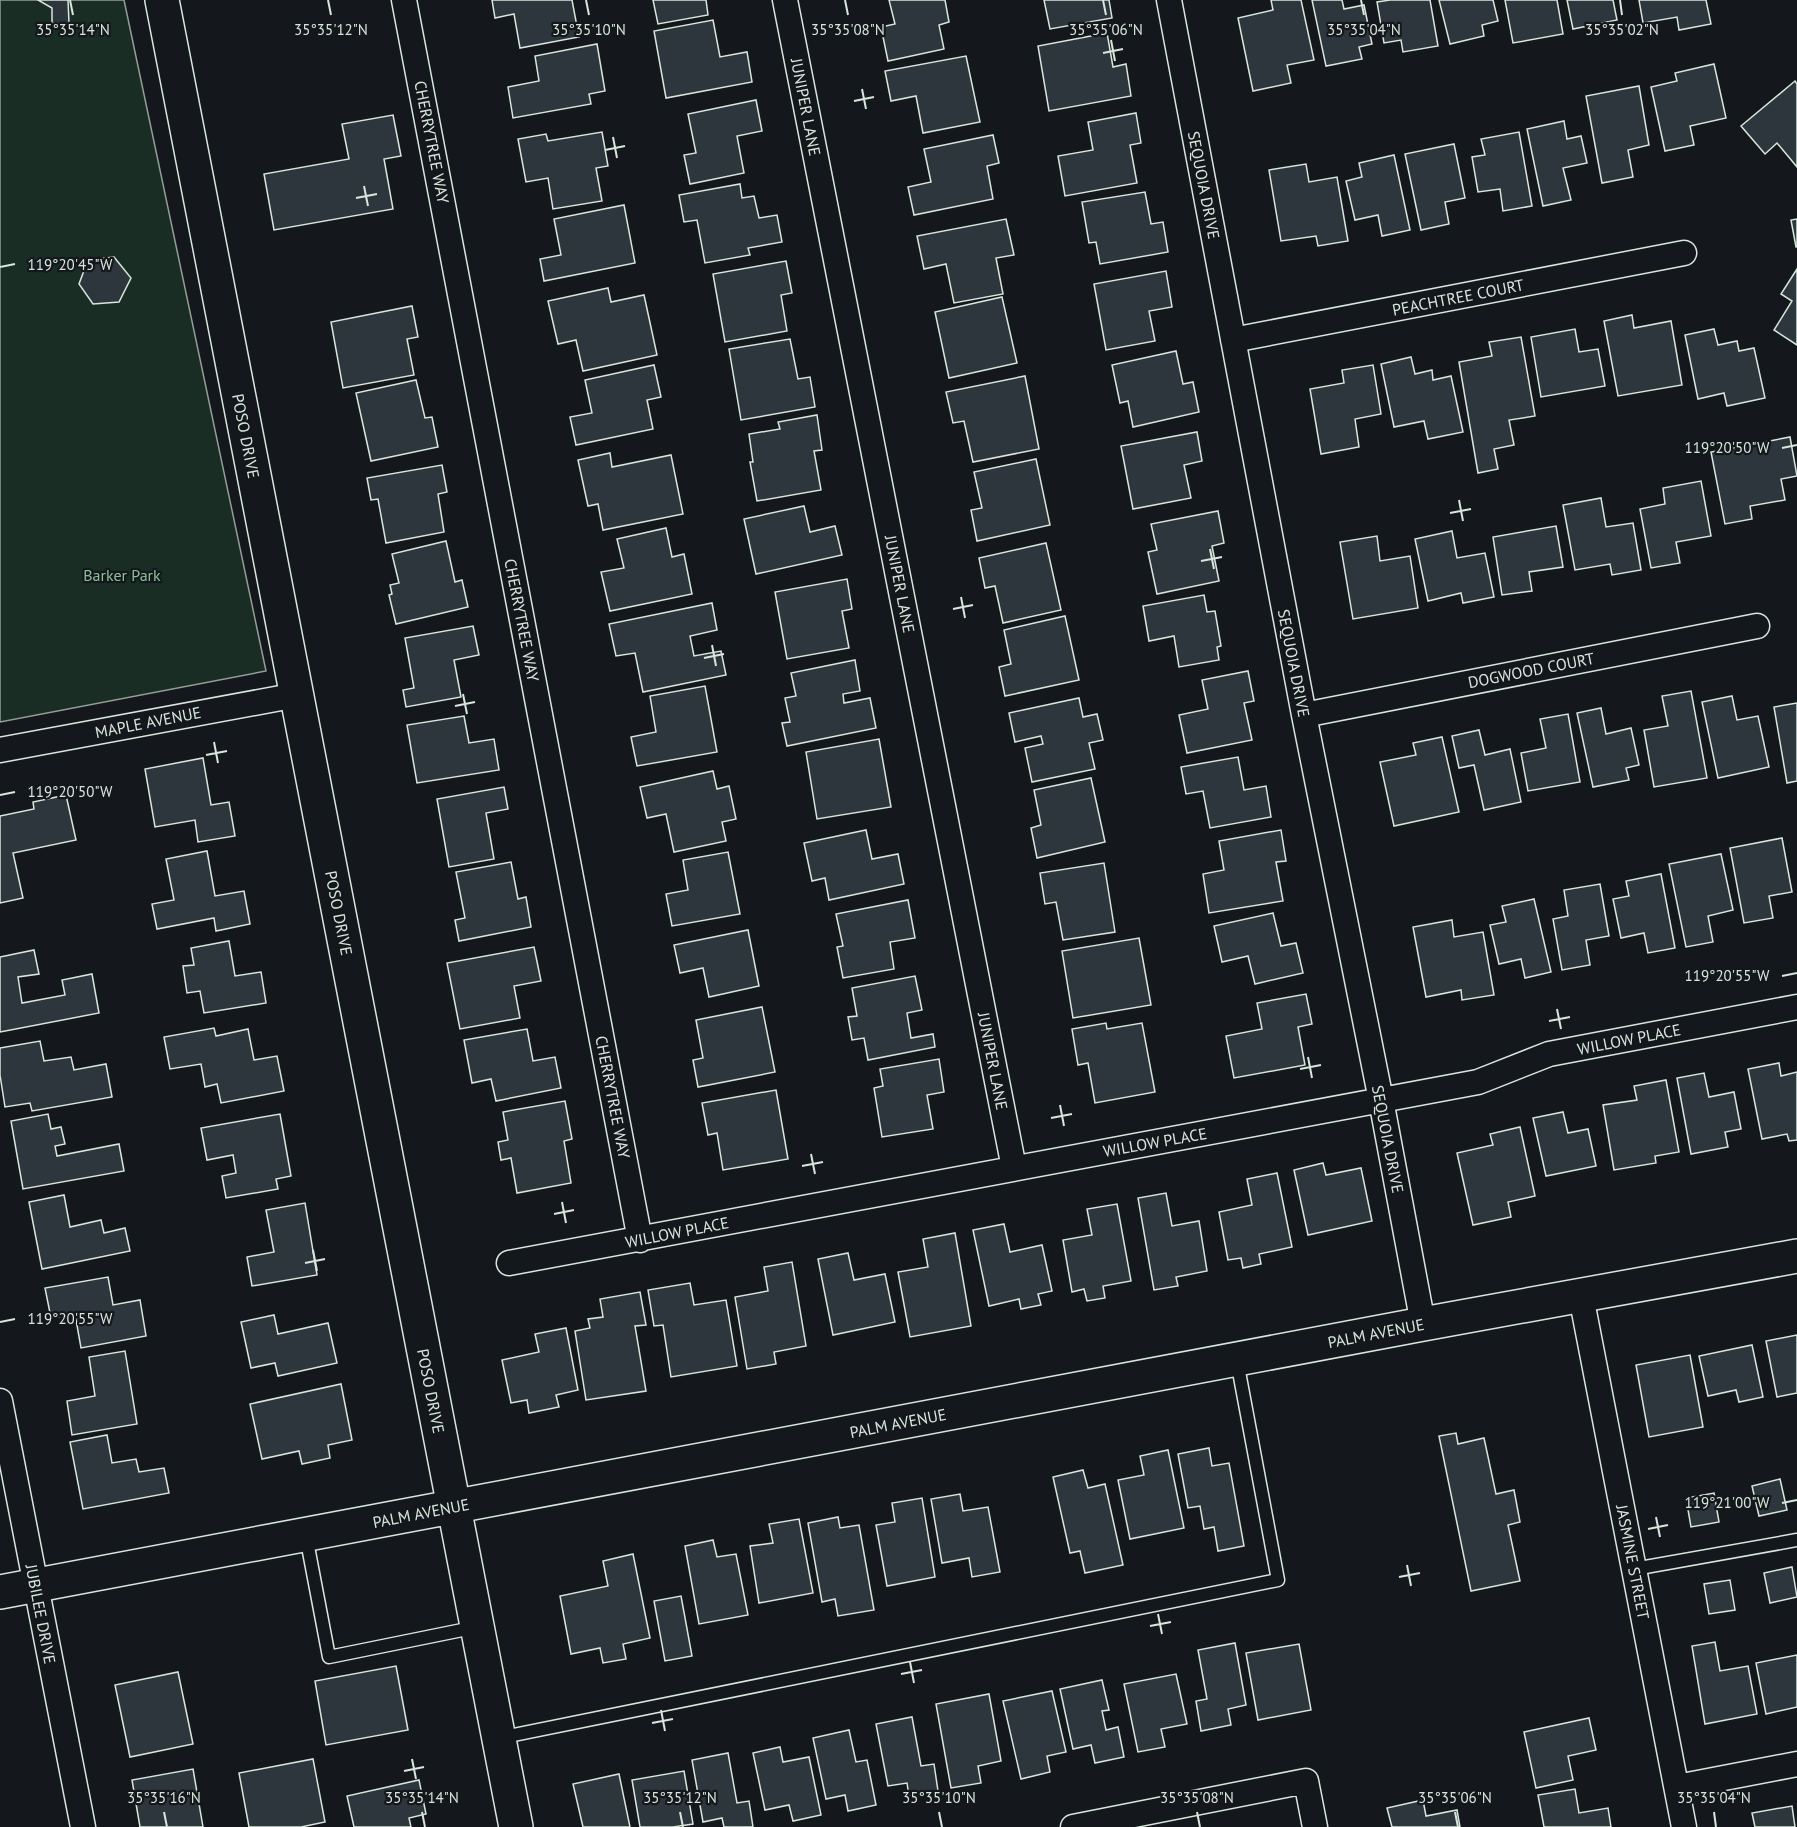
<svg xmlns="http://www.w3.org/2000/svg" width="1797" height="1827" font-family="'PT Sans',sans-serif">
<style>
.green{fill:#1a2d24;stroke:#939e99;stroke-width:1.5}
.building{fill:#2c363c;stroke:#d8e6dc;stroke-width:1.5}
.lines{fill:none;stroke-linecap:round;stroke-linejoin:round}
.lane-casing{stroke:#d8e6dc;stroke-width:15}
.street-casing{stroke:#d8e6dc;stroke-width:27}
.secondary-casing{stroke:#d8e6dc;stroke-width:36}
.lane{stroke:#14181c;stroke-width:12}
.street{stroke:#14181c;stroke-width:24}
.secondary{stroke:#14181c;stroke-width:33}
.ticks{fill:none;stroke:#d8e6dc;stroke-width:2}
.labels{text-anchor:middle;dominant-baseline:central;stroke-width:4.5;stroke-linejoin:round;paint-order:stroke}
.street-label{font-size:16px;fill:#d8e6dc;stroke:#14181c}
.park-label{font-size:16px;fill:#8ac095;stroke:#14181c}
.ticks-label{font-size:15px;text-anchor:middle;fill:#d8e6dc;stroke:#14181c;stroke-width:4.5;stroke-linejoin:round;paint-order:stroke}
</style>
<rect width="100%" height="100%" fill="#14181c"/>
<path class="green" d="M0,0H124L266,671L0,722Z"/>
<path class="building" d="M38,0H68L69,23H52V8Z
M492,0H572L579,37L520,48L514,14L495,18Z
M653,0H706L708,15L658,24Z
M889,0H945L949,22L939,25L944,49L888,61L881,27L895,24Z
M1044,0H1109L1112,18L1050,29Z
M1271,0H1301L1314,60L1287,65L1291,83L1253,91L1238,18L1273,10Z
M1312,0H1342L1344,9L1364,5L1372,44L1359,47L1362,59L1326,66Z
M1390,0H1430L1438,46L1403,52L1401,40L1384,43L1377,2Z
M1439,0H1493L1498,21L1482,25L1484,36L1450,44Z
M1505,0H1557L1563,34L1513,43Z
M1567,0H1613L1617,20L1573,29Z
M1639,0H1706L1711,24L1679,30L1677,17L1643,23Z
M713,20L720,57L747,52L752,82L666,98L654,31Z
M1107,33L1113,67L1126,64L1131,96L1049,111L1038,46Z
M597,44L605,91L589,94L591,104L513,118L508,87L539,81L535,56Z
M966,56L980,122L923,133L916,96L891,101L885,71Z
M1714,64L1726,118L1690,126L1694,145L1665,151L1651,87L1677,81L1675,73Z
M1795,81L1797,84V167L1777,143L1765,154L1741,126Z
M1639,86L1649,145L1628,150L1633,177L1602,183L1586,96Z
M756,100L762,131L737,136L744,173L690,184L684,155L696,153L688,114Z
M1136,113L1141,143L1130,145L1137,183L1065,196L1058,156L1093,150L1088,122Z
M393,115L401,156L384,159L393,209L274,230L264,174L349,159L342,124Z
M1564,121L1567,139L1581,136L1587,163L1563,168L1571,200L1543,206L1527,129Z
M602,132L608,166L596,168L602,201L553,209L548,178L526,182L518,139L546,134L548,141Z
M1519,132L1532,206L1503,211L1500,189L1478,192L1472,157L1485,155L1481,139Z
M993,135L999,163L987,166L993,199L914,215L908,187L931,182L924,149Z
M1454,144L1465,198L1445,202L1449,224L1421,230L1405,154Z
M1394,155L1410,230L1382,236L1378,215L1355,220L1346,181L1362,177L1359,163Z
M1306,164L1309,182L1337,177L1348,241L1318,246L1316,236L1281,241L1269,170Z
M740,184L742,198L754,196L759,218L777,215L782,242L748,248L750,255L705,263L697,220L684,222L679,195Z
M1145,192L1151,224L1163,222L1168,252L1100,264L1096,242L1089,243L1082,202Z
M624,205L635,263L544,281L540,259L561,255L554,219Z
M1006,219L1014,255L996,258L1003,294L954,303L946,264L924,269L917,236Z
M1797,219V247H1796L1791,220Z
M114,257L131,278L119,302L93,304L79,284L88,260Z
M786,261L792,293L781,295L787,331L725,342L713,274Z
M1797,269V345L1774,330L1792,301L1781,294Z
M1166,271L1172,307L1149,311L1155,341L1106,350L1094,284Z
M608,288L611,302L644,295L657,355L583,371L576,340L558,344L548,301Z
M1002,297L1017,363L949,378L935,312Z
M412,306L418,337L407,339L414,375L343,388L331,322Z
M1632,315L1634,328L1671,321L1682,385L1618,396L1604,321Z
M1575,329L1579,352L1598,349L1605,386L1541,397L1531,337Z
M1714,329L1718,345L1737,341L1739,351L1754,348L1765,398L1727,406L1724,393L1698,399L1685,335Z
M1521,337L1535,416L1509,420L1514,445L1494,449L1498,469L1478,473L1459,362L1492,356L1489,342Z
M790,339L798,379L810,377L815,407L741,420L729,349Z
M1176,351L1183,384L1193,382L1199,412L1133,427L1128,401L1120,403L1112,365Z
M1411,357L1415,374L1432,370L1433,380L1451,376L1463,432L1428,439L1424,421L1394,427L1381,364Z
M654,365L661,397L647,400L653,429L576,445L570,417L592,413L585,380Z
M1373,365L1381,414L1355,419L1359,447L1321,454L1310,389L1344,383L1342,370Z
M1025,376L1039,449L973,462L964,421L953,423L946,392Z
M416,380L425,418L432,417L438,447L371,461L356,393Z
M817,415L822,450L814,451L821,490L757,501L750,462H753L749,434L780,429L778,422Z
M1197,432L1202,461L1184,465L1191,498L1133,509L1121,446Z
M1790,437L1797,476L1781,479L1785,500L1750,506L1752,519L1725,524L1711,452Z
M610,453L612,467L671,455L683,514L603,530L598,504L588,506L578,460Z
M1036,459L1050,525L977,541L971,510L982,508L974,472Z
M442,465L447,492L438,494L444,532L386,543L378,499L371,500L367,478Z
M1701,481L1711,536L1676,542L1680,563L1651,568L1640,509L1665,504L1663,488Z
M1601,498L1606,527L1633,523L1641,570L1612,575L1610,564L1575,570L1563,505Z
M804,506L810,532L835,526L842,555L756,574L744,519Z
M1218,511L1224,543L1212,546L1219,581L1157,594L1148,552L1157,550L1151,524Z
M1556,526L1563,567L1529,572L1532,591L1502,595L1493,537Z
M666,528L672,557L684,554L692,594L610,611L601,572L624,568L617,539Z
M1452,531L1457,558L1485,553L1494,597L1463,603L1461,593L1428,601L1415,539Z
M1377,536L1380,561L1410,556L1418,608L1353,619L1340,542Z
M446,541L455,582L462,580L468,607L396,624L389,595L392,594L390,585L399,583L392,554Z
M1046,543L1061,610L1003,623L995,586L985,588L979,558Z
M847,579L852,609L842,611L849,648L787,659L775,592Z
M1204,595L1207,612L1215,611L1221,646L1217,647L1219,660L1179,667L1174,636L1149,641L1143,606Z
M712,603L717,630L690,636L694,656L721,651L726,675L643,692L635,653L616,656L609,624Z
M1065,616L1079,680L1005,696L999,667L1011,664L1004,630Z
M473,626L479,655L454,660L461,697L406,707L403,690L414,688L405,638Z
M855,660L860,691L843,694L844,703L870,698L876,728L787,746L782,723L790,722L785,698L796,696L791,673Z
M1248,671L1254,701L1244,703L1252,740L1187,753L1179,715L1208,709L1202,680Z
M705,686L717,752L637,766L631,737L656,732L650,696Z
M1691,691L1707,778L1654,787L1644,730L1668,726L1662,696Z
M1732,696L1737,720L1758,716L1769,767L1718,778L1702,702Z
M1079,698L1083,717L1097,714L1103,740L1089,743L1095,769L1032,782L1025,748L1043,744L1041,736L1015,742L1009,713Z
M1797,703V781L1787,783L1774,707Z
M1601,708L1606,734L1631,728L1639,765L1626,768L1629,780L1593,787L1577,713Z
M1568,714L1580,782L1528,791L1521,753L1546,748L1540,719Z
M464,716L469,743L494,739L499,770L417,783L407,725Z
M1479,730L1485,755L1510,749L1521,802L1484,810L1474,765L1459,768L1452,736Z
M1442,737L1459,812L1394,826L1380,762L1416,755L1413,743Z
M879,739L891,807L817,819L806,752Z
M1238,757L1244,790L1266,786L1271,817L1210,828L1203,791L1186,794L1181,767Z
M203,758L211,805L229,802L235,836L198,842L195,820L155,827L145,769Z
M713,771L717,789L729,786L736,819L722,822L726,841L674,852L666,814L647,818L640,787Z
M1091,778L1105,842L1037,858L1031,828L1041,825L1034,790Z
M504,787L508,809L486,813L494,859L449,867L437,799Z
M66,795L76,840L13,853L23,898L0,903V816L34,809L33,802Z
M866,830L872,859L898,854L904,884L829,900L825,878L812,881L804,843Z
M1281,830L1286,861L1276,862L1283,901L1209,913L1203,874L1224,870L1219,841Z
M1782,838L1792,892L1769,896L1773,918L1744,923L1730,848Z
M207,851L215,896L244,891L250,924L216,931L214,918L157,929L152,904L174,900L166,859Z
M728,852L740,914L672,926L666,894L688,890L683,860Z
M1721,854L1733,910L1708,916L1713,942L1686,947L1669,864Z
M511,862L518,899L526,897L531,927L459,941L455,920L465,918L456,872Z
M1104,863L1115,932L1063,940L1056,902L1045,904L1040,873Z
M1661,874L1675,948L1648,953L1644,933L1621,938L1613,899L1629,896L1626,881Z
M1600,884L1609,936L1586,940L1590,965L1562,970L1553,919L1568,916L1564,890Z
M1534,899L1551,972L1525,978L1521,959L1499,964L1490,925L1506,922L1502,906Z
M908,900L915,938L890,942L894,969L843,978L837,947L843,946L836,914Z
M1273,913L1281,946L1296,943L1303,973L1255,984L1248,956L1222,962L1214,926Z
M1452,920L1454,937L1483,932L1494,995L1462,1000L1461,990L1426,997L1413,927Z
M748,930L759,986L709,997L703,968L680,973L674,945Z
M1139,938L1151,1005L1073,1018L1062,951Z
M229,941L235,976L261,972L266,1003L204,1013L200,991L187,993L183,966L194,965L191,948Z
M534,947L541,981L514,986L520,1018L460,1029L447,963Z
M34,950L39,974L18,977L22,1003L65,995L62,980L92,974L99,1013L0,1032V957Z
M915,976L922,1010L907,1013L911,1038L933,1034L935,1047L868,1060L864,1038L852,1040L848,1017L857,1016L852,988Z
M1306,994L1312,1024L1298,1027L1305,1065L1234,1078L1226,1036L1262,1029L1257,1003Z
M762,1007L775,1072L698,1087L693,1060L703,1058L696,1020Z
M1106,1023L1107,1029L1142,1023L1155,1092L1095,1103L1088,1063L1078,1065L1072,1029Z
M214,1028L216,1036L248,1029L254,1060L277,1056L284,1091L221,1103L217,1084L205,1087L201,1064L170,1069L164,1037Z
M527,1029L533,1061L555,1057L561,1088L496,1101L491,1079L472,1083L464,1040Z
M40,1041L44,1061L71,1057L74,1070L106,1064L112,1097L32,1111L30,1103L5,1107L0,1075V1048Z
M939,1059L944,1092L927,1095L933,1129L882,1137L874,1088L883,1086L880,1069Z
M1779,1063L1781,1076L1797,1072V1140L1789,1141L1787,1134L1762,1139L1748,1069Z
M1704,1073L1709,1097L1734,1092L1741,1129L1725,1132L1728,1147L1691,1154L1677,1078Z
M1666,1080L1679,1152L1655,1156L1656,1163L1614,1170L1603,1105L1637,1100L1634,1086Z
M776,1090L788,1159L723,1170L717,1133L708,1135L702,1103Z
M565,1101L572,1139L564,1141L571,1183L517,1193L511,1158L501,1160L498,1142L508,1140L503,1112Z
M1563,1112L1568,1133L1588,1129L1596,1166L1546,1176L1533,1118Z
M48,1114L51,1129L61,1127L65,1144L55,1146L57,1156L119,1144L124,1171L23,1189L11,1121Z
M280,1114L291,1176L276,1179L278,1189L226,1198L222,1176L236,1173L233,1155L207,1160L201,1128Z
M1520,1127L1535,1196L1508,1202L1511,1217L1473,1225L1457,1153L1493,1145L1490,1134Z
M1323,1163L1326,1175L1361,1168L1372,1221L1308,1235L1294,1170Z
M1277,1173L1292,1247L1259,1254L1261,1264L1243,1268L1241,1258L1228,1260L1219,1212L1252,1205L1247,1179Z
M1166,1193L1172,1226L1199,1221L1207,1271L1176,1277L1178,1286L1154,1290L1138,1198Z
M64,1195L70,1227L101,1220L104,1233L125,1228L130,1251L42,1269L29,1202Z
M305,1203L317,1275L252,1286L247,1257L274,1252L266,1210Z
M1117,1204L1131,1281L1103,1286L1105,1298L1087,1301L1084,1289L1072,1292L1063,1240L1092,1235L1087,1209Z
M1004,1224L1010,1252L1042,1245L1052,1291L1038,1294L1041,1305L1021,1309L1019,1299L989,1306L973,1230Z
M955,1233L971,1326L910,1337L898,1272L928,1267L923,1239Z
M848,1253L854,1280L885,1274L895,1322L833,1335L818,1259Z
M792,1262L806,1346L774,1352L776,1364L747,1369L735,1297L768,1291L764,1267Z
M108,1277L113,1305L140,1300L146,1336L81,1348L75,1314L51,1318L45,1288Z
M690,1283L694,1305L726,1300L737,1366L671,1377L663,1325L654,1326L648,1290Z
M640,1292L646,1325L635,1326L646,1391L586,1400L575,1331L590,1328L588,1319L603,1317L600,1299Z
M274,1315L278,1334L328,1323L337,1363L278,1376L275,1363L251,1368L241,1322Z
M566,1328L578,1390L556,1395L559,1407L529,1413L527,1400L511,1403L502,1360L539,1352L535,1334Z
M1797,1335V1393L1777,1397L1766,1341Z
M1752,1345L1763,1397L1739,1402L1736,1390L1708,1396L1699,1356Z
M125,1351L137,1424L72,1435L67,1401L95,1396L89,1357Z
M1690,1355L1703,1427L1649,1437L1636,1365Z
M341,1384L352,1440L328,1445L330,1458L302,1464L299,1451L262,1459L250,1404Z
M1456,1433L1458,1444L1484,1438L1496,1494L1514,1490L1520,1522L1508,1525L1520,1581L1471,1591L1439,1436Z
M107,1435L112,1463L136,1459L139,1472L164,1468L169,1493L83,1509L70,1442Z
M1209,1448L1212,1466L1229,1463L1244,1546L1218,1551L1214,1527L1204,1529L1200,1506L1188,1508L1178,1454Z
M1168,1450L1184,1528L1130,1539L1118,1480L1144,1475L1140,1456Z
M1083,1470L1088,1488L1105,1484L1123,1565L1085,1573L1080,1551L1070,1553L1053,1477Z
M1780,1479L1787,1510L1759,1516L1752,1486Z
M1714,1493L1719,1522L1691,1527L1686,1498Z
M960,1494L963,1511L988,1507L1000,1572L972,1577L969,1558L942,1563L931,1499Z
M922,1498L935,1577L887,1586L876,1525L895,1522L892,1503Z
M838,1517L840,1528L859,1525L874,1610L838,1616L835,1599L822,1602L808,1523Z
M799,1519L813,1593L759,1603L750,1546L773,1543L769,1524Z
M713,1540L717,1557L736,1554L748,1615L699,1624L685,1546Z
M633,1554L650,1638L623,1644L626,1659L603,1663L600,1648L571,1654L560,1596L608,1586L603,1561Z
M1792,1567L1797,1597L1770,1603L1764,1573Z
M1730,1580L1735,1610L1709,1614L1704,1584Z
M681,1596L692,1656L665,1661L654,1601Z
M1715,1642L1720,1671L1748,1666L1757,1714L1705,1724L1692,1646Z
M1235,1643L1246,1705L1228,1709L1231,1725L1201,1731L1196,1701L1207,1699L1198,1650Z
M1299,1644L1311,1710L1258,1720L1246,1653Z
M1797,1655V1707L1766,1714L1756,1663Z
M396,1666L408,1730L326,1745L315,1681Z
M178,1672L193,1744L130,1757L115,1685Z
M1176,1674L1187,1724L1161,1729L1165,1747L1138,1752L1124,1684Z
M1102,1680L1109,1710L1102,1711L1106,1730L1118,1727L1124,1757L1095,1763L1091,1745L1073,1749L1060,1689Z
M1052,1691L1066,1752L1047,1756L1050,1772L1021,1779L1003,1701Z
M989,1694L1001,1761L978,1766L981,1783L951,1788L936,1704Z
M912,1717L921,1766L934,1764L938,1791L909,1796L907,1783L888,1786L876,1724Z
M1589,1718L1596,1750L1568,1756L1573,1780L1536,1788L1524,1732Z
M849,1730L856,1762L867,1760L876,1805L848,1811L845,1795L826,1799L813,1738Z
M780,1747L783,1762L809,1757L821,1815L793,1821L789,1805L765,1810L753,1753Z
M728,1753L737,1803L749,1801L753,1827H724L722,1818L703,1822L692,1760Z
M313,1759L325,1822L301,1827H249L239,1773Z
M193,1769L203,1827H140L132,1780Z
M684,1771L693,1824L673,1827H640L632,1780Z
M619,1774L630,1827H583L573,1784Z
M419,1780L426,1814L409,1818L411,1827H354L347,1796Z
M1575,1789L1579,1813L1608,1808L1611,1827H1544L1538,1795Z
M1423,1800L1426,1816L1457,1810L1460,1827H1392L1387,1808Z
M1792,1806L1795,1827H1755L1752,1813Z"/>
<g class="lines">
<defs>
<path id="lane" d="M306,1536L329,1657L477,1627
M1634,1569L1797,1540
M499,1738L1278,1580L1237,1361"/>
<path id="street" d="M404,0L640,1240
M785,0L1014,1168
M1169,0L1304,715L1381,1100L1423,1324
M1233,340L1684,253
M1304,715L1757,626
M0,750L297,695
M509,1263L1478,1082L1549,1054L1797,1007
M1581,1296L1684,1827
M0,1401L83,1827
M1677,1787L1797,1764
M1073,1827L1306,1781L1315,1827"/>
<path id="secondary" d="M162,0L516,1827
M0,1592L1423,1324L1797,1256"/>
</defs>
<use href="#lane" class="lane-casing"/>
<use href="#street" class="street-casing"/>
<use href="#secondary" class="secondary-casing"/>
<use href="#lane" class="lane"/>
<use href="#street" class="street"/>
<use href="#secondary" class="secondary"/>
</g>
<path class="ticks" d="M70,0L73,15M328,0L331,15M586,0L589,15M845,0L848,15M1103,0L1106,15M1361,0L1364,15M1620,0L1622,15M1111,40L1115,61M1103,53L1123,49M862,89L866,109M854,101L874,97M613,137L617,158M605,150L625,146M364,186L368,206M356,198L377,194M0,267L15,264M1782,448L1797,445M1459,500L1463,521M1450,513L1471,509M1210,549L1214,569M1201,561L1222,557M961,597L965,618M953,609L973,605M712,645L716,666M704,658L724,654M463,694L467,714M455,706L475,702M214,742L218,763M206,755L227,751M0,795L15,792M1782,976L1797,973M1557,1009L1561,1029M1549,1021L1570,1017M1308,1057L1312,1078M1300,1069L1321,1065M1060,1105L1064,1126M1051,1118L1072,1114M811,1154L815,1174M802,1166L823,1162M562,1202L566,1223M554,1214L574,1210M313,1250L317,1271M305,1263L325,1259M0,1322L15,1319M1782,1503L1797,1500M1656,1517L1660,1537M1648,1529L1668,1525M1407,1565L1411,1586M1399,1577L1420,1573M1158,1614L1162,1634M1150,1626L1171,1622M910,1662L914,1683M901,1674L922,1670M661,1710L665,1731M652,1723L673,1719M412,1759L416,1779M404,1771L424,1767M164,1812L167,1827M422,1812L425,1827M680,1812L683,1827M939,1812L942,1827M1197,1812L1200,1827M1455,1812L1458,1827M1714,1812L1716,1827"/>
<g class="labels">
<g class="street-label">
<text transform="translate(806 107) rotate(79)">JUNIPER LANE</text>
<text transform="translate(432 142) rotate(79)">CHERRYTREE WAY</text>
<text transform="translate(1204 185) rotate(79)">SEQUOIA DRIVE</text>
<text transform="translate(1458 297) rotate(-11)">PEACHTREE COURT</text>
<text transform="translate(246 436) rotate(79)">POSO DRIVE</text>
<text transform="translate(900 584) rotate(79)">JUNIPER LANE</text>
<text transform="translate(522 620) rotate(79)">CHERRYTREE WAY</text>
<text transform="translate(1294 663) rotate(79)">SEQUOIA DRIVE</text>
<text transform="translate(1531 670) rotate(-11)">DOGWOOD COURT</text>
<text transform="translate(148 722) rotate(-11)">MAPLE AVENUE</text>
<text transform="translate(339 913) rotate(79)">POSO DRIVE</text>
<text transform="translate(1629 1039) rotate(-11)">WILLOW PLACE</text>
<text transform="translate(993 1061) rotate(79)">JUNIPER LANE</text>
<text transform="translate(613 1097) rotate(79)">CHERRYTREE WAY</text>
<text transform="translate(1388 1139) rotate(79)">SEQUOIA DRIVE</text>
<text transform="translate(1155 1142) rotate(-10)">WILLOW PLACE</text>
<text transform="translate(677 1232) rotate(-11)">WILLOW PLACE</text>
<text transform="translate(1376 1333) rotate(-11)">PALM AVENUE</text>
<text transform="translate(431 1391) rotate(79)">POSO DRIVE</text>
<text transform="translate(898 1423) rotate(-11)">PALM AVENUE</text>
<text transform="translate(421 1513) rotate(-11)">PALM AVENUE</text>
<text transform="translate(1633 1562) rotate(79)">JASMINE STREET</text>
<text transform="translate(41 1614) rotate(79)">JUBILEE DRIVE</text>
</g>
<g class="park-label">
<text x="122" y="575">Barker Park</text>
</g>
</g>
<g class="ticks-label">
<text x="1106" y="35">35°35'06"N</text>
<text x="1622" y="35">35°35'02"N</text>
<text x="73" y="35">35°35'14"N</text>
<text x="331" y="35">35°35'12"N</text>
<text x="589" y="35">35°35'10"N</text>
<text x="848" y="35">35°35'08"N</text>
<text x="1364" y="35">35°35'04"N</text>
<text x="70" y="270">119°20'45"W</text>
<text x="1727" y="453">119°20'50"W</text>
<text x="70" y="797">119°20'50"W</text>
<text x="1727" y="981">119°20'55"W</text>
<text x="70" y="1324">119°20'55"W</text>
<text x="1727" y="1508">119°21'00"W</text>
<text x="164" y="1803">35°35'16"N</text>
<text x="422" y="1803">35°35'14"N</text>
<text x="680" y="1803">35°35'12"N</text>
<text x="939" y="1803">35°35'10"N</text>
<text x="1197" y="1803">35°35'08"N</text>
<text x="1455" y="1803">35°35'06"N</text>
<text x="1714" y="1803">35°35'04"N</text>
</g>
</svg>
